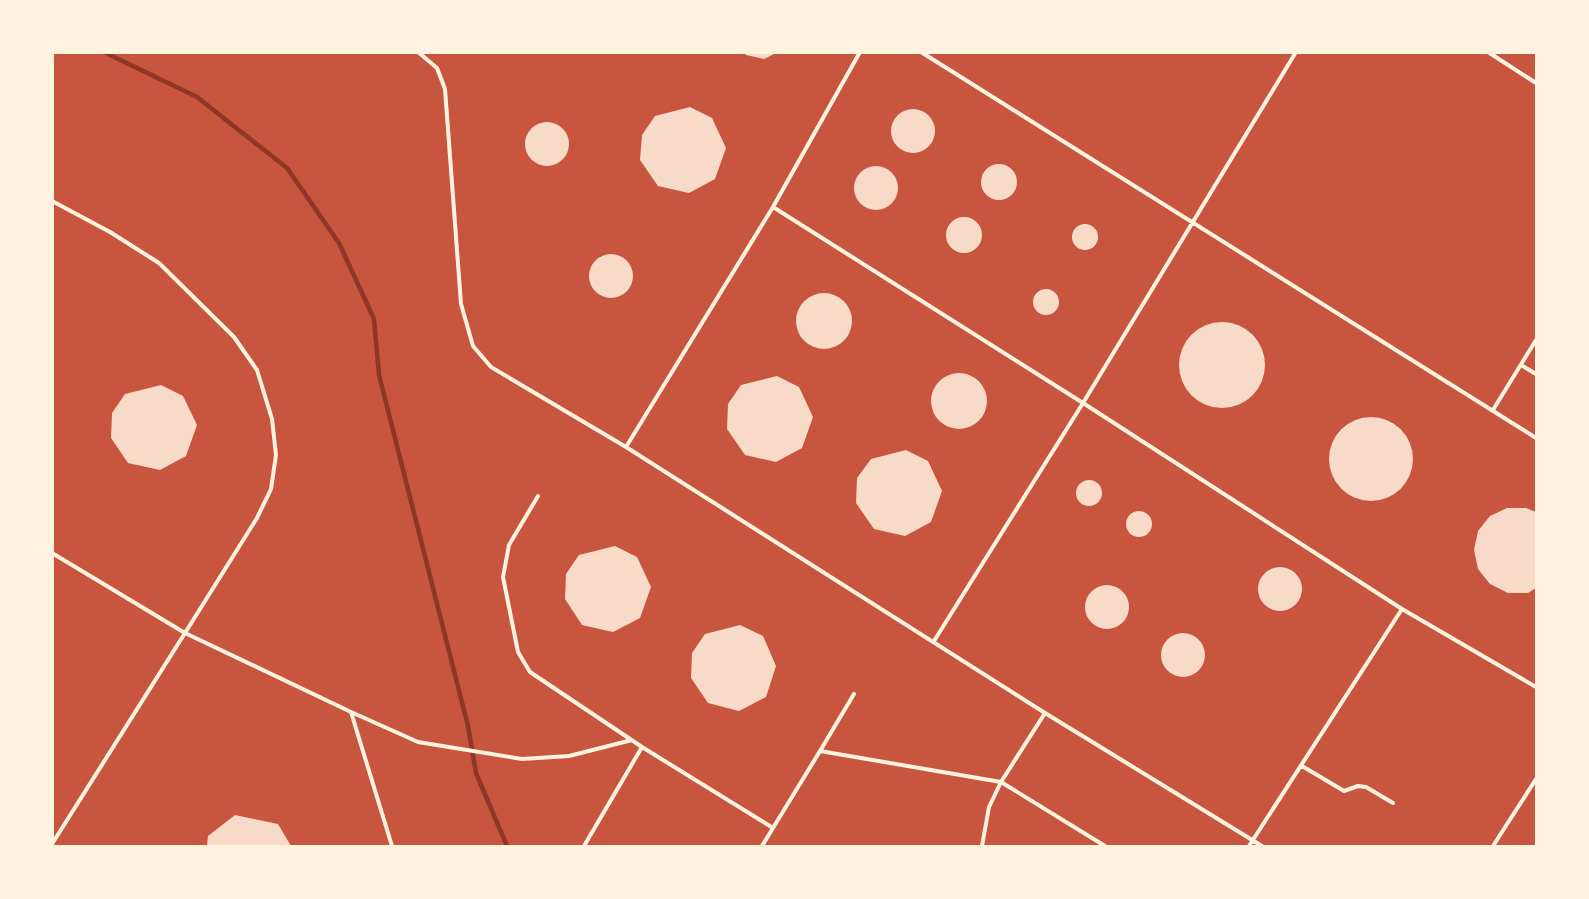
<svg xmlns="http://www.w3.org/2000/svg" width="1589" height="899" font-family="Quicksand,sans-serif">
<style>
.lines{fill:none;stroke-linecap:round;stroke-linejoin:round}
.stream{stroke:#8f3625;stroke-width:4.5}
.building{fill:#f7dbc8}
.service{stroke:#fff3e0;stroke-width:4}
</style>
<rect width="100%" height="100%" fill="#c8553d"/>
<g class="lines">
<path class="stream" d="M104,52L197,97L287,168L339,243L374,319L379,375L468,726L476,773L507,846"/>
</g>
<path class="building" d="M744,52H778L764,59L746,55Z
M690,107L712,118L726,148L715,179L689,193L658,186L640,160L642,135L655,116Z
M891 131a22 22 0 1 1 44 0a22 22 0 1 1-44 0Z
M525 144a22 22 0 1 1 44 0a22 22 0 1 1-44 0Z
M981 182a18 18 0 1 1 36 0a18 18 0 1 1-36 0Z
M854 188a22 22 0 1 1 44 0a22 22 0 1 1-44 0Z
M946 235a18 18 0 1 1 36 0a18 18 0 1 1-36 0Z
M1072 237a13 13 0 1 1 26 0a13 13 0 1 1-26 0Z
M589 276a22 22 0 1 1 44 0a22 22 0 1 1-44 0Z
M1033 302a13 13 0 1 1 26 0a13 13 0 1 1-26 0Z
M796 321a28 28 0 1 1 56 0a28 28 0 1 1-56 0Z
M1179 365a43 43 0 1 1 86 0a43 43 0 1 1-86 0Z
M931 401a28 28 0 1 1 56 0a28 28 0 1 1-56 0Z
M777,376L799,387L813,417L802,448L776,462L745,455L727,429L728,404L741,385Z
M161,385L183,396L197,425L186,456L160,470L128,463L111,438L112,413L125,394Z
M1329 459a42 42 0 1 1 84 0a42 42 0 1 1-84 0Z
M906,450L928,461L942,491L931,522L905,536L874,529L856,503L857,478L871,459Z
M1076 493a13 13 0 1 1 26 0a13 13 0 1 1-26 0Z
M1507,508H1526L1536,512V588L1528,593H1508L1490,584L1478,569L1474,550L1478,531L1490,516Z
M1126 524a13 13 0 1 1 26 0a13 13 0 1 1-26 0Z
M615,546L637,557L651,587L640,618L613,632L582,625L565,599L566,574L579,555Z
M1258 589a22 22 0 1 1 44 0a22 22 0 1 1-44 0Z
M1085 607a22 22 0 1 1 44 0a22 22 0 1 1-44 0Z
M740,625L763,636L776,666L766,697L739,711L708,703L691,678L692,653L705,634Z
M1161 655a22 22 0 1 1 44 0a22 22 0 1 1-44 0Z
M235,815L278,824L291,846H207L208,836Z"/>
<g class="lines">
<path class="service" d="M418,52L437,68L445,89L461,304L473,346L491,367L626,447L1045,713L1262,846
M921,52L1536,438
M1488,52L1536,83
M52,201L110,232L159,263L234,337L257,370L272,419L276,455L271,489L257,518L185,633L351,712L392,846
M773,207L1083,403L1402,609L1536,687
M1521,365L1536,374
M1493,410L1536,340
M626,447L773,207L860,52
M538,496L509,545L503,577L518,652L530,672L642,747L773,828
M52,553L185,633L52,844
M934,641L1083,403L1296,52
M351,712L418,742L522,759L569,756L632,740
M820,751L854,694
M1302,766L1344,791L1358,786L1366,787L1393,803
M584,846L642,747
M762,846L820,751L1001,782L1105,846
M982,846L989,807L1001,782L1045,713
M1249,846L1402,609
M1493,846L1536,779"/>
</g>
<rect width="1589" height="899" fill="none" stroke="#fff3e0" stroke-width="108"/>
</svg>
